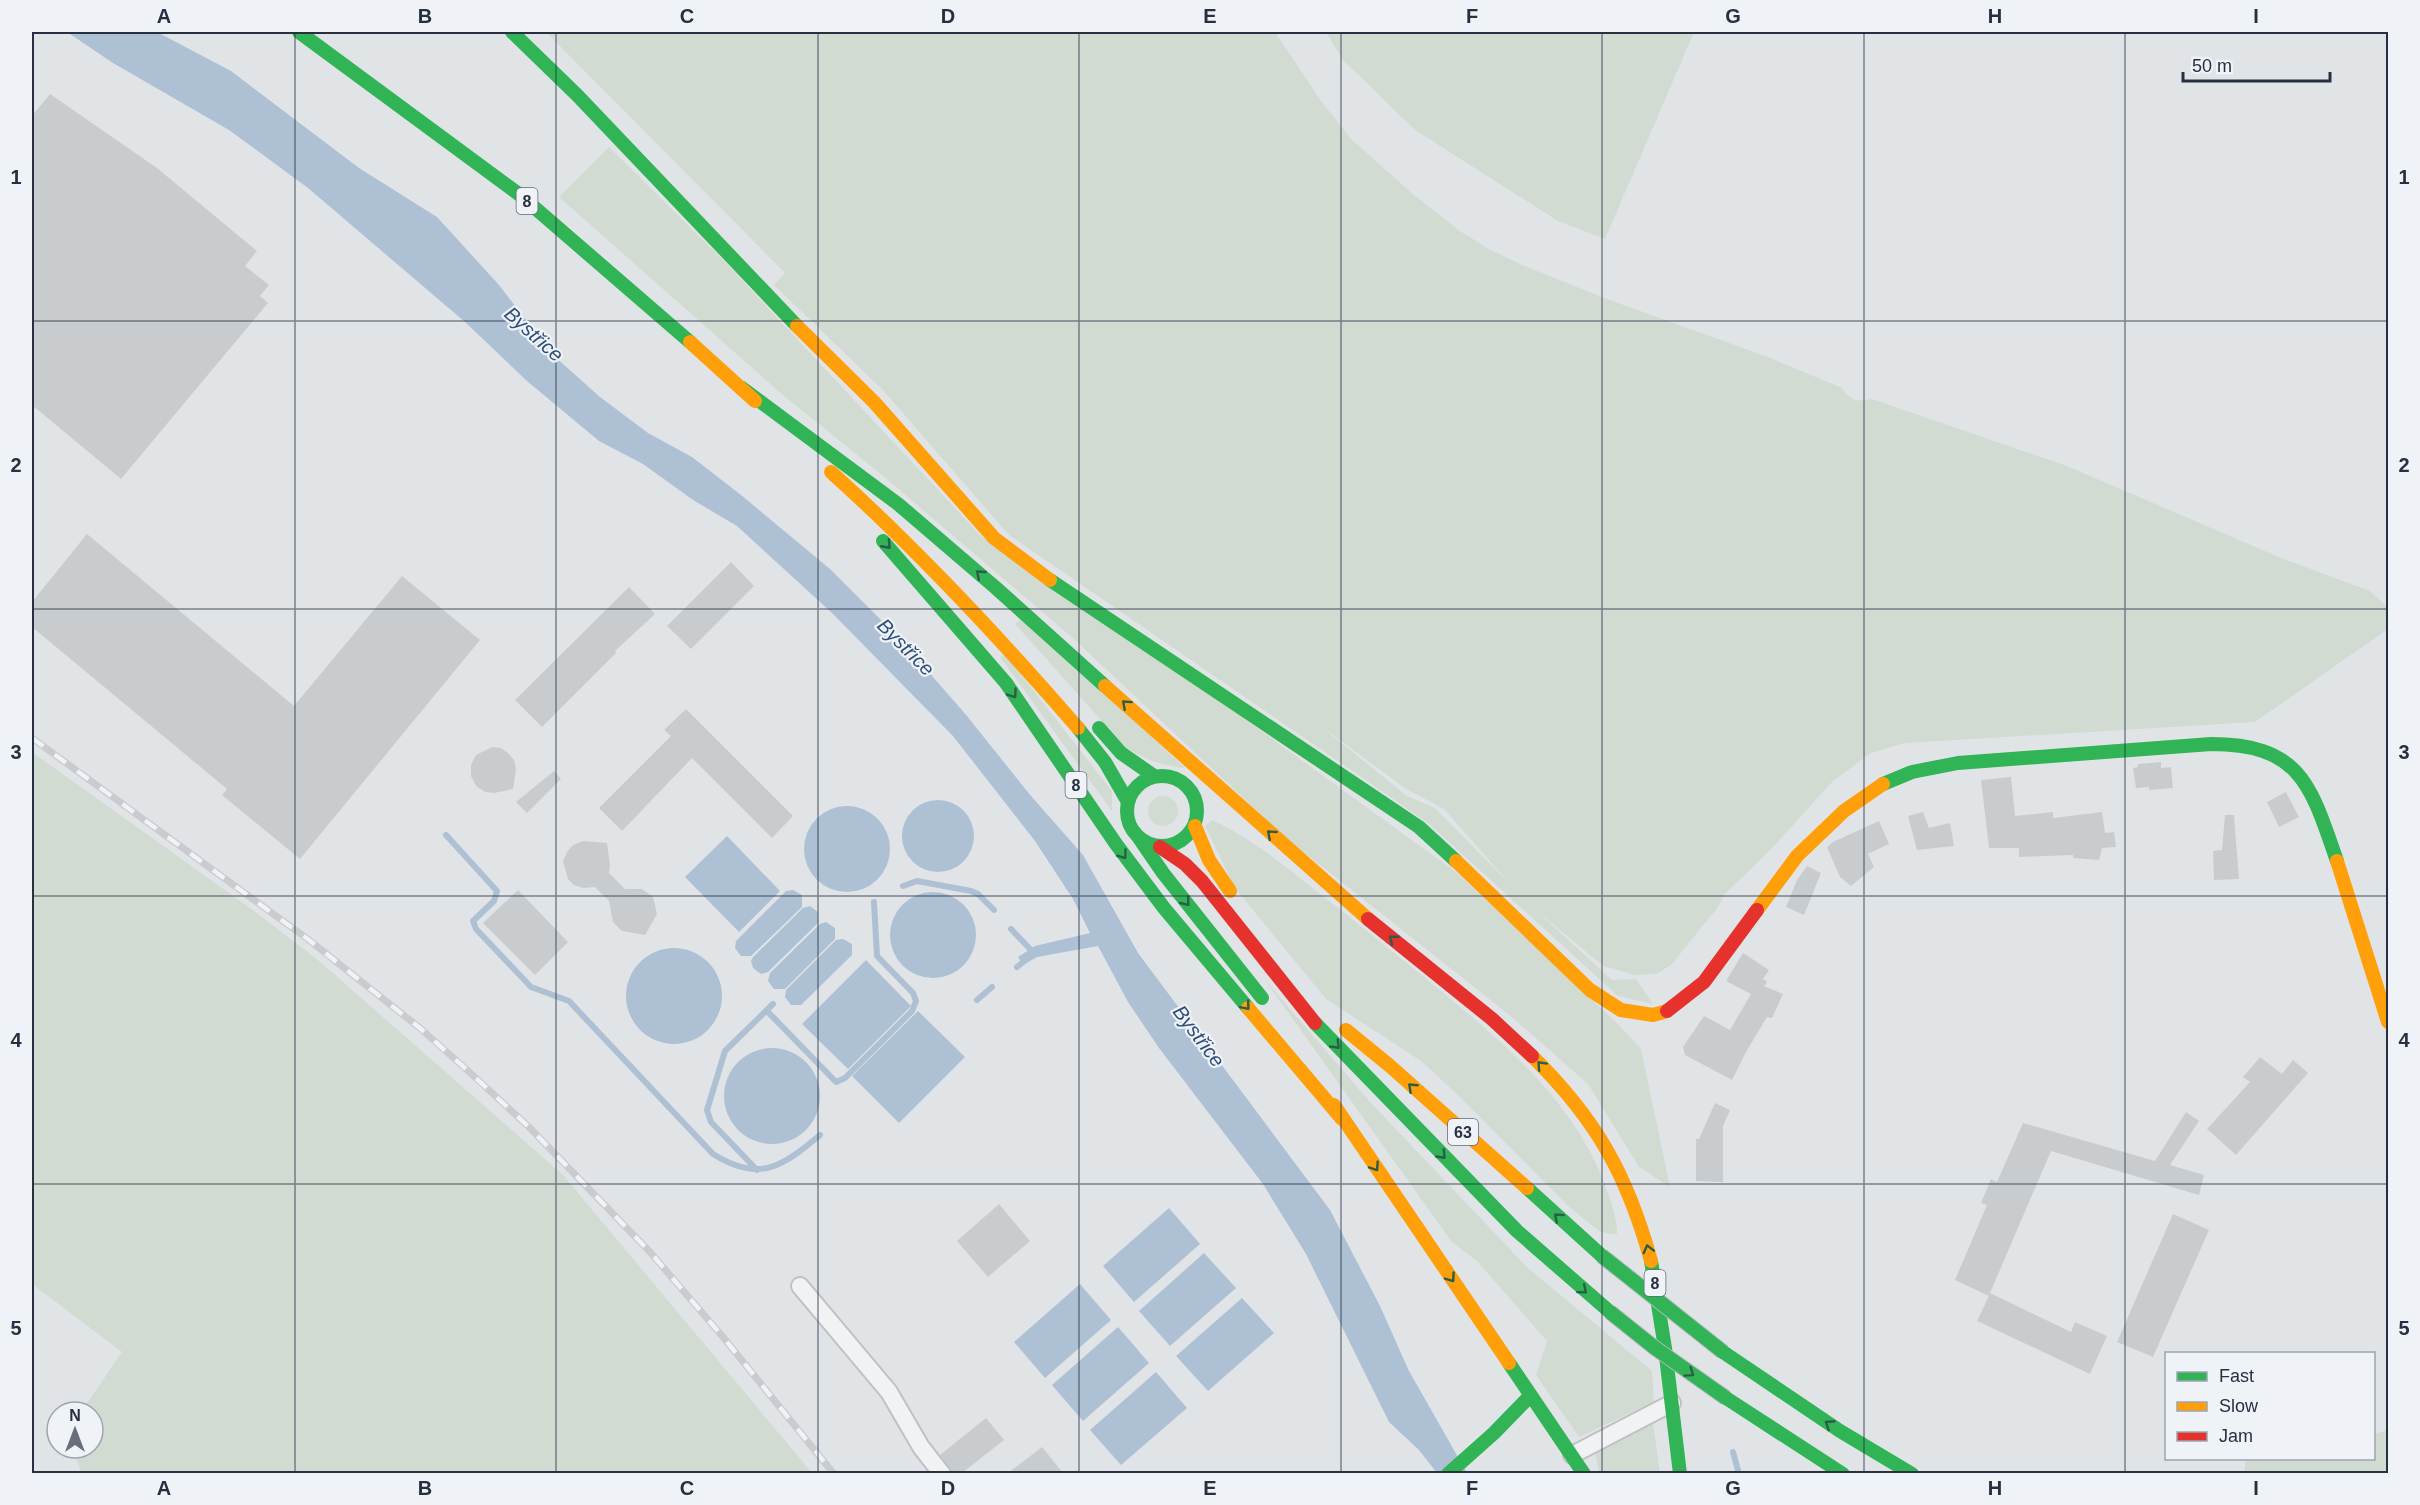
<svg xmlns="http://www.w3.org/2000/svg" width="2420" height="1505" font-family="Helvetica,sans-serif">
<style>
.green{fill:#d1dbd2;fill-rule:evenodd}
.water{fill:#aec0d3}
.lines{fill:none;stroke-linecap:round;stroke-linejoin:round}
.stream{stroke:#aec0d3;stroke-width:6}
.building{fill:#c9cccf}
.street-casing{stroke:#bfc2c5;stroke-width:20}
.street{stroke:#f1f2f3;stroke-width:16}
.fast{stroke:#30b455;stroke-width:14}
.slow{stroke:#ff9f0a;stroke-width:14}
.jam{stroke:#e5322d;stroke-width:14}
.rail-casing{stroke:#cacbce;stroke-width:7}
.rail{stroke:#eff2f7;stroke-width:4.5;stroke-dasharray:14;stroke-linecap:butt}
.fast-bridge-casing{stroke:#b3b7bc;stroke-width:16;stroke-linecap:butt}
.fast-bridge{stroke:#30b455;stroke-width:14}
.oneway{stroke:#2a5e48}
.grid{fill:none;stroke:#273041;stroke-width:1.5;stroke-opacity:0.55}
.labels{text-anchor:middle;dominant-baseline:central;stroke-width:4.5;stroke-linejoin:round;paint-order:stroke}
.shield{fill:#eff2f7;stroke:#636a78;stroke-width:1.5}
.shield-label{font-size:16px;font-weight:bold;fill:#273041}
.water-label{font-size:20px;font-style:italic;fill:#2f4e78;stroke:#eff2f7}
.neatline{fill:none;stroke:#273041;stroke-width:2}
.grid-label{font-size:20px;text-anchor:middle;font-weight:bold;fill:#273041}
</style>
<rect width="100%" height="100%" fill="#e1e4e7"/>
<path class="green" d="M546,32H1275L1321,101L1352,140L1414,195L1460,231L1489,249L1522,265L1607,299L1768,357L1842,388C1850,401 1858,402 1872,399L2067,466L2281,558L2370,591L2388,608V629L2255,722L1905,743L1871,753L1833,781L1772,848L1724,895L1718,907L1671,965L1656,974L1635,975L1603,966L1537,911L1612,980L1636,979L1653,1004L1618,996L1428,823L1009,535L882,389L774,285L785,273ZM1318,724L1406,789L1444,809L1510,884L1435,808L1407,796Z
M1326,32H1694L1605,239L1558,221L1415,130L1343,60Z
M609,147L726,263L983,538L1246,720L1456,872L1620,1026L1641,1049L1670,1187L1639,1167L1588,1084L1513,1018L1285,837L1075,640L882,475L784,396L559,197Z
M1023,617L1185,768C1161,766 1145,759 1125,747L1015,624Z
M1005,654L1112,791V811L1000,657Z
M32,752L254,911L318,960L563,1175L812,1473H82L71,1448H93V1412H81L122,1352L32,1284Z
M1148 811a15 15 0 1 1 30 0a15 15 0 1 1-30 0Z
M1212,820C1258,841 1298,877 1338,908C1369,932 1399,957 1430,982C1501,1040 1579,1104 1608,1194C1613,1208 1617,1220 1617,1234H1609L1599,1231L1568,1206L1458,1095L1421,1061L1326,999L1235,888L1205,826Z
M1265,980L1371,1103L1528,1268L1652,1371L1654,1402L1579,1437L1536,1375L1547,1341L1477,1261L1452,1242Z
M1653,1423L1660,1473H1599L1595,1451Z
M2388,1430V1473H2244L2246,1459L2374,1458V1434Z"/>
<path class="water" d="M67,32H157L231,71L359,168L437,217L499,285L553,355L600,397L648,433L692,457L741,495L830,569L899,638L967,716L1031,796L1083,855L1138,953L1330,1210L1380,1306L1409,1371L1467,1473H1437L1419,1450L1389,1422L1306,1254L1263,1184L1159,1048L1128,1002L1098,946L1037,957L1023,965L1018,957L1035,946L1090,933L1073,899L1035,841L953,736L832,613L737,526L693,500L643,464L599,441L527,381L465,322L308,188L229,130L113,63Z
M902 836a36 36 0 1 1 72 0a36 36 0 1 1-72 0Z
M804 849a43 43 0 1 1 86 0a43 43 0 1 1-86 0Z
M727,836L780,891L739,932L685,877Z
M793,890L802,895V907L751,956H741L735,948L736,941L786,891Z
M890 935a43 43 0 1 1 86 0a43 43 0 1 1-86 0Z
M810,906L818,912V923L768,972L761,974L753,968L751,961L753,957L803,908Z
M826,922L835,928V939L785,989H774L768,981L770,973L820,924Z
M843,939L852,944V955L801,1005H791L785,997L786,990L836,940Z
M626 996a48 48 0 1 1 96 0a48 48 0 1 1-96 0Z
M866,960L911,1006L848,1069L802,1024Z
M918,1011L965,1057L899,1123L852,1076Z
M724 1096a48 48 0 1 1 96 0a48 48 0 1 1-96 0Z
M1169,1208L1200,1244L1134,1302L1103,1266Z
M1204,1253L1236,1288L1170,1346L1139,1311Z
M1080,1284L1111,1320L1045,1378L1014,1342Z
M1242,1298L1274,1333L1208,1391L1176,1356Z
M1118,1327L1149,1363L1083,1421L1052,1385Z
M1156,1372L1187,1408L1121,1465L1090,1430Z"/>
<g class="lines">
<path class="stream" d="M446,835L497,891L494,901L473,921L476,929L531,987L569,1001L713,1154C759,1183 782,1167 820,1135
M903,886L917,881L971,891L978,894L994,910
M1011,929L1034,953
M1017,967L1028,958
M977,1000L992,987
M767,1011L836,1082L845,1078L912,1011L916,1001L913,993L877,956L874,902
M757,1170L711,1122L707,1110L725,1051L773,1004
M1733,1452L1739,1474"/>
</g>
<path class="building" d="M50,94L157,168L257,251L245,266L269,285L260,296L268,303L121,479L32,405V116Z
M87,534L294,706L402,576L480,640L300,859L222,795L227,789L32,627V602Z
M731,562L754,586L691,649L667,626Z
M629,587L655,614L615,651L616,653L542,727L515,700Z
M686,709L793,816L772,838L692,758L622,831L599,808L671,736L664,730Z
M492,747L501,748L508,753L514,760L516,769L513,789L494,793L485,792L476,786L471,776V765L476,755Z
M2161,762V768L2171,767L2173,788L2149,790V787L2136,788L2133,768L2138,767V764Z
M554,771L561,779L527,813L516,802Z
M2011,777L2015,816L2053,812V818L2102,812L2105,833L2114,832L2116,847L2102,848L2099,860L2073,858V855L2019,857V848H1989L1981,780Z
M2286,792L2299,817L2279,827L2267,802Z
M1923,812L1929,828L1950,823L1954,846L1917,850L1908,816Z
M2225,815H2234L2239,879L2214,880L2213,851L2222,850Z
M1879,821L1889,844L1868,854L1874,867L1851,886L1840,877L1827,847L1833,842Z
M583,841L607,843L610,865L609,873L625,889H642L653,897L657,914L645,935L622,931L613,922L609,901L595,887L583,888L574,885L568,879L563,861L567,852L573,845Z
M1807,866L1821,873L1804,915L1786,907L1797,880Z
M518,890L568,942L535,975L483,923Z
M1743,953L1769,970L1763,979L1767,982L1764,986L1783,994L1772,1018L1767,1017L1746,1052L1732,1080L1685,1055L1683,1047L1704,1016L1730,1030L1751,994L1726,981Z
M2260,1057L2282,1074L2293,1060L2308,1073L2236,1155L2207,1129L2250,1082L2243,1077Z
M1715,1103L1730,1110L1723,1126V1182L1696,1181V1139H1699Z
M2186,1112L2199,1121L2170,1165L2204,1175L2199,1195L2051,1151L1990,1293L2071,1332L2075,1322L2107,1336L2090,1374L1977,1321L1989,1296L1955,1280L1987,1205L1981,1203L1991,1179L1997,1182L2023,1123L2155,1161Z
M999,1204L1030,1241L988,1277L957,1241Z
M2173,1214L2209,1230L2153,1357L2117,1342Z
M986,1418L1004,1440L962,1473H952L940,1455Z
M1042,1447L1063,1473H1008Z"/>
<g class="lines">
<defs>
<path id="street" d="M800,1286L889,1392L921,1447L942,1474
M1572,1455L1672,1403"/>
</defs>
<use href="#street" class="street-casing"/>
<use href="#street" class="street"/>
<path class="fast" d="M299,32L520,195L690,342
M512,32L577,95L797,326
M742,388L898,504L996,588L1105,686
M883,541L1006,683L1116,844L1164,908L1248,1008
M1050,580L1419,827L1456,861
M1078,728L1105,762L1128,802
M1099,728L1121,753L1154,776
M1127 811a35 35 0 1 1 70 0a35 35 0 1 1-70 0Z
M1883,784L1912,772L1958,763L2211,744C2301,744 2311,786 2337,861
M1139,838L1163,873L1262,998
M1315,1023L1517,1231L1610,1312
M1527,1188L1602,1256
M1651,1261L1665,1348L1680,1474
M1723,1352L1840,1431L1912,1474
M1509,1363L1584,1474
M1726,1398L1843,1474
M1448,1474L1494,1433L1530,1396"/>
<path class="slow" d="M797,326L874,402L994,538L1050,580
M690,342L755,401
M831,472C920,552 1000,638 1078,728
M1105,686L1368,919
M1195,826L1209,860L1230,891
M1456,861L1590,990L1621,1010L1653,1015L1667,1011
M2337,861L2388,1022
M1757,910L1797,856L1844,811L1883,784
M1248,1008L1342,1119
M1346,1030L1390,1066L1527,1188
M1532,1056C1596,1119 1627,1174 1651,1261
M1334,1105L1509,1363"/>
<path class="jam" d="M1160,847L1185,864L1202,881L1315,1023
M1368,919L1492,1019L1532,1056
M1667,1011L1704,982L1757,910"/>
<defs>
<path id="rail" d="M32,738L309,940L421,1029L466,1069L529,1127L650,1252L723,1337L834,1474"/>
</defs>
<use href="#rail" class="rail-casing"/>
<use href="#rail" class="rail"/>
<defs>
<path id="fast-bridge" d="M1602,1256L1723,1352
M1610,1312L1655,1348L1726,1398"/>
</defs>
<use href="#fast-bridge" class="fast-bridge-casing"/>
<use href="#fast-bridge" class="fast-bridge"/>
</g>
<defs><path id="oneway-chevron" d="M-2-3.5L2.5 0L-2 3.5" fill="none" stroke-width="1.6" stroke-linecap="round" stroke-linejoin="round" transform="scale(1.5)"/></defs>
<g class="oneway">
<use href="#oneway-chevron" transform="translate(887 545) rotate(48)"/>
<use href="#oneway-chevron" transform="translate(980 574) rotate(-139)"/>
<use href="#oneway-chevron" transform="translate(1013 694) rotate(55)"/>
<use href="#oneway-chevron" transform="translate(1126 704) rotate(-138)"/>
<use href="#oneway-chevron" transform="translate(1271 834) rotate(-139)"/>
<use href="#oneway-chevron" transform="translate(1123 855) rotate(54)"/>
<use href="#oneway-chevron" transform="translate(1186 902) rotate(51)"/>
<use href="#oneway-chevron" transform="translate(1393 939) rotate(-142)"/>
<use href="#oneway-chevron" transform="translate(1246 1006) rotate(50)"/>
<use href="#oneway-chevron" transform="translate(1336 1045) rotate(46)"/>
<use href="#oneway-chevron" transform="translate(1541 1065) rotate(-133)"/>
<use href="#oneway-chevron" transform="translate(1412 1087) rotate(-137)"/>
<use href="#oneway-chevron" transform="translate(1442 1155) rotate(46)"/>
<use href="#oneway-chevron" transform="translate(1375 1167) rotate(56)"/>
<use href="#oneway-chevron" transform="translate(1558 1217) rotate(-138)"/>
<use href="#oneway-chevron" transform="translate(1648 1249) rotate(-104)"/>
<use href="#oneway-chevron" transform="translate(1451 1278) rotate(55)"/>
<use href="#oneway-chevron" transform="translate(1583 1290) rotate(40)"/>
<use href="#oneway-chevron" transform="translate(1690 1373) rotate(35)"/>
<use href="#oneway-chevron" transform="translate(1829 1424) rotate(-147)"/>
</g>
<path class="grid" d="M295,32V1474M556,32V1474M818,32V1474M1079,32V1474M1341,32V1474M1602,32V1474M1864,32V1474M2125,32V1474M32,321H2388M32,609H2388M32,896H2388M32,1184H2388"/>
<g class="labels">
<g class="shield">
<rect x="516.5" y="188" width="21" height="26" rx="4.5"/>
<rect x="1065.5" y="772" width="21" height="26" rx="4.5"/>
<rect x="1448" y="1119" width="30" height="26" rx="4.5"/>
<rect x="1644.5" y="1270" width="21" height="26" rx="4.5"/>
</g>
<g class="shield-label">
<text x="527" y="201">8</text>
<text x="1076" y="785">8</text>
<text x="1463" y="1132">63</text>
<text x="1655" y="1283">8</text>
</g>
<g class="water-label">
<text transform="translate(534 334) rotate(42)">Bystřice</text>
<text transform="translate(906 647) rotate(45)">Bystřice</text>
<text transform="translate(1199 1036) rotate(53)">Bystřice</text>
</g>
</g>
<rect width="2420" height="1505" fill="none" stroke="#eff2f7" stroke-width="66"/>
<rect x="2165" y="1352" width="210" height="108" fill="#eff2f7" stroke="#9fa4ae" stroke-width="1.5"/>
<rect x="2177" y="1372" width="30" height="9" fill="#30b455" stroke="#9fa4ae" stroke-width="1.5"/>
<text x="2219" y="1382" font-size="18" fill="#273041">Fast</text>
<rect x="2177" y="1402" width="30" height="9" fill="#ff9f0a" stroke="#9fa4ae" stroke-width="1.5"/>
<text x="2219" y="1412" font-size="18" fill="#273041">Slow</text>
<rect x="2177" y="1432" width="30" height="9" fill="#e5322d" stroke="#9fa4ae" stroke-width="1.5"/>
<text x="2219" y="1442" font-size="18" fill="#273041">Jam</text>
<g transform="translate(75 1430)"><circle r="28" fill="#eff2f7" stroke="#9fa4ae" stroke-width="1.5"/>
<path d="M0-4.5L10 22L0 15L-10 22Z" fill="#686f7b"/>
<text y="-9" font-size="16" font-weight="bold" text-anchor="middle" fill="#273041">N</text>
</g>
<path d="M2183 72v9h147v-9" fill="none" stroke="#273041" stroke-width="3"/>
<text x="2192" y="72" font-size="18" fill="#273041" stroke="#eff2f7" stroke-width="4.5" paint-order="stroke">50 m</text>
<rect x="33" y="33" width="2354" height="1439" class="neatline"/>
<g class="grid-label">
<text x="164" y="23">A</text>
<text x="425" y="23">B</text>
<text x="687" y="23">C</text>
<text x="948" y="23">D</text>
<text x="1210" y="23">E</text>
<text x="1472" y="23">F</text>
<text x="1733" y="23">G</text>
<text x="1995" y="23">H</text>
<text x="2256" y="23">I</text>
<text x="16" y="184">1</text>
<text x="2404" y="184">1</text>
<text x="16" y="472">2</text>
<text x="2404" y="472">2</text>
<text x="16" y="759">3</text>
<text x="2404" y="759">3</text>
<text x="16" y="1047">4</text>
<text x="2404" y="1047">4</text>
<text x="16" y="1335">5</text>
<text x="2404" y="1335">5</text>
<text x="164" y="1495">A</text>
<text x="425" y="1495">B</text>
<text x="687" y="1495">C</text>
<text x="948" y="1495">D</text>
<text x="1210" y="1495">E</text>
<text x="1472" y="1495">F</text>
<text x="1733" y="1495">G</text>
<text x="1995" y="1495">H</text>
<text x="2256" y="1495">I</text>
</g>
</svg>
